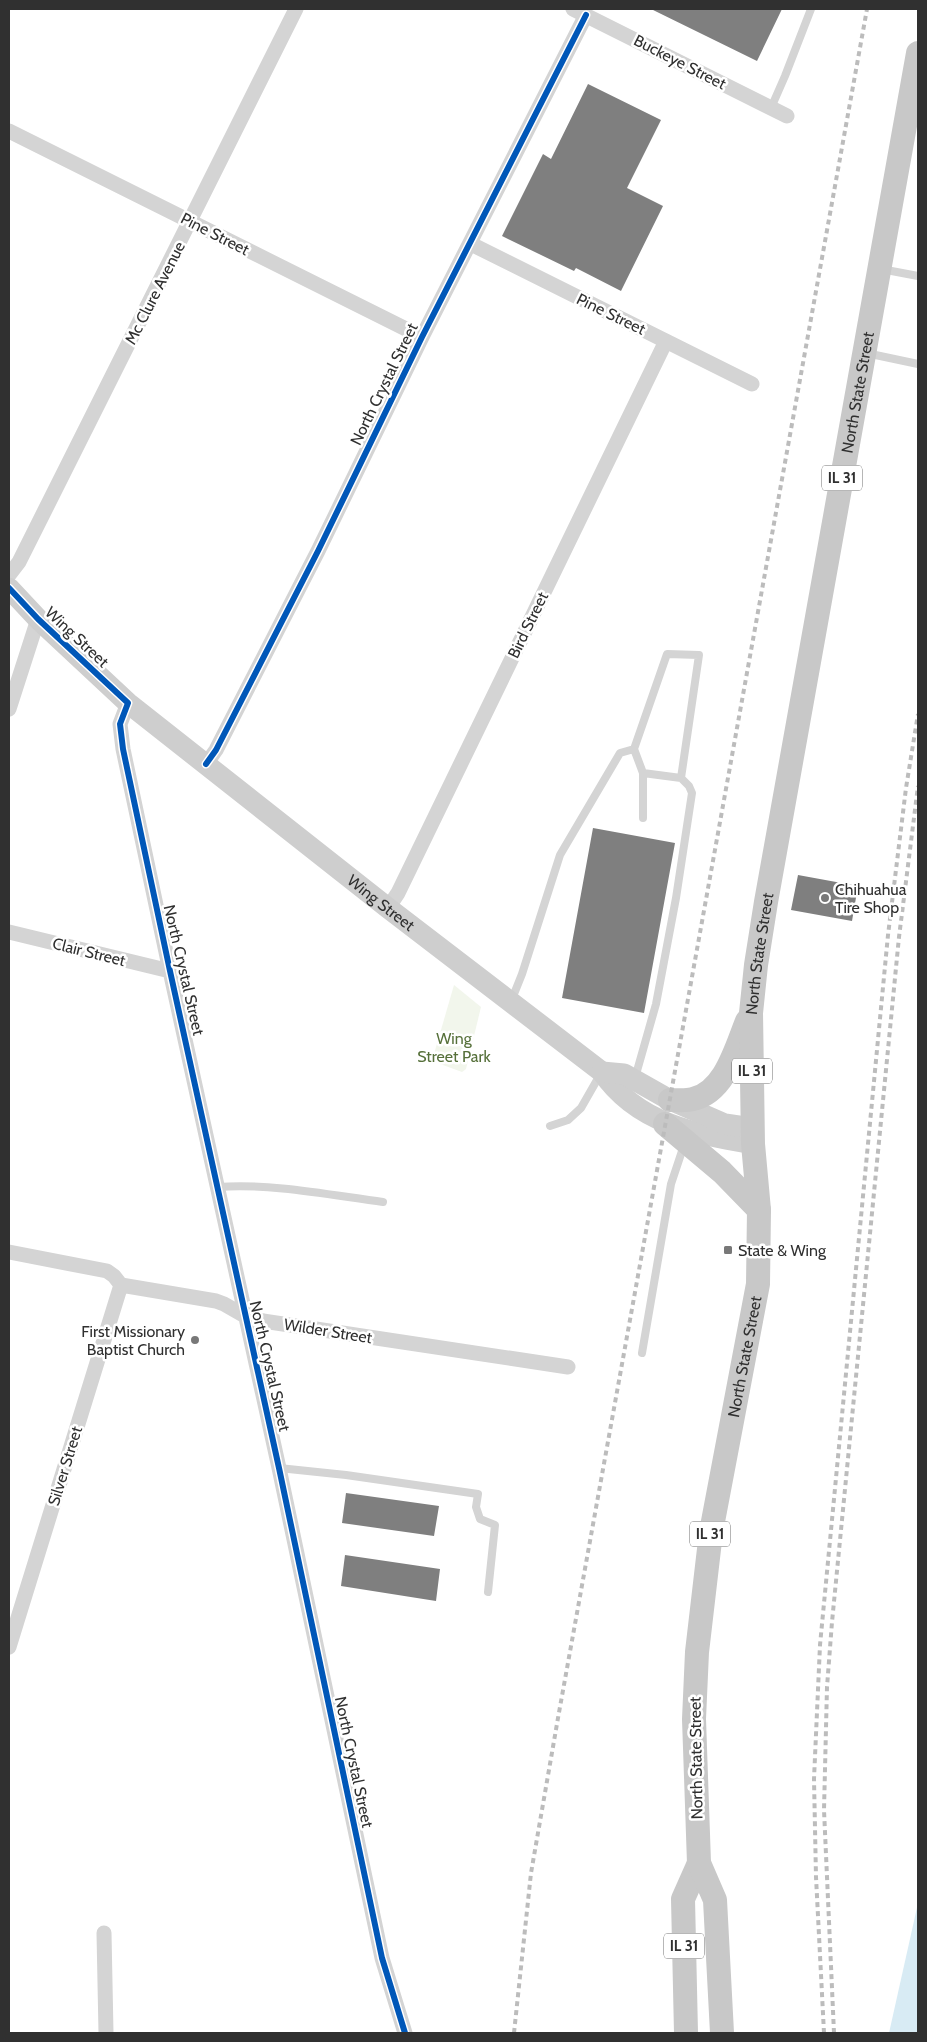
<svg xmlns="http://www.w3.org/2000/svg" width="927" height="2042" font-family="Cabin,sans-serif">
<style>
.green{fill:#f2f6ec}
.water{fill:#d8ebf4}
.building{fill:#7f7f7f}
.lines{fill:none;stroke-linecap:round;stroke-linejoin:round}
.lane{stroke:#d4d4d4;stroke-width:8}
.street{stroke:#d4d4d4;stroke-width:15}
.secondary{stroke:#cecece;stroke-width:21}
.primary{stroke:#c8c8c8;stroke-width:24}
.rail{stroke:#bcbcbc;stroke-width:4;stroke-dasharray:5 4;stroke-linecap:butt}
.cycleway-casing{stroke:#fff;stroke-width:9}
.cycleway{stroke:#0057b8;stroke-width:6}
.poi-dot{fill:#787878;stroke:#fff;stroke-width:2}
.labels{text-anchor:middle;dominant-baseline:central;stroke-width:5;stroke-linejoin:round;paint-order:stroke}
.shield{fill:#fff;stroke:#6e6e6e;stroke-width:1}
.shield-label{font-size:15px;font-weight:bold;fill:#303030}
.street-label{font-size:16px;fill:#303030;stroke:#fff}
.poi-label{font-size:16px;fill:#303030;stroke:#fff;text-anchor:start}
.park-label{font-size:16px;fill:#56703a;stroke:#fff}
</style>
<rect width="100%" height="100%" fill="#fff"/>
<path class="green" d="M454,985L481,1007L466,1069L462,1072L432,1061Z"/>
<path class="water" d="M918,1903V2033H889Z"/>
<path class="building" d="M651,9H782L757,61Z
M588,84L661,120L627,188L663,206L621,291L576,268L574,271L502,236L543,154L551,159Z
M593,828L675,843L644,1013L562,998Z
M798,875L858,886L852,921L791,910Z
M346,1493L439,1506L434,1536L342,1523Z
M345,1555L440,1569L436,1601L341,1586Z"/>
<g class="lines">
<path class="lane" d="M771,108L785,76L811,9
M881,269L918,276
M866,353L918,364
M634,749L667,654L699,655L681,778L643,773
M512,999L522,974L560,855L620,753L634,749L643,773V818
M635,1078L656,1004L676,898L692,793L689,786L681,778
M550,1126L568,1120L581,1108L601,1073
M218,1187C271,1183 330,1195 383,1202
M642,1353L671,1184L684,1145
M279,1468L346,1475L478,1494L476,1507L480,1519L495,1525L488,1592"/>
<path class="street" d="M573,9L787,116
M9,131L422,337
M471,244L752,384
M9,575L19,562L296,9
M128,703L120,724L123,749L170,971L279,1468L382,1958L405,2033
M9,709L38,619
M206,764L216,750L318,551L422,337L586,15
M388,908L398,893L666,341
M9,932L170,971
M9,1252L107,1271L114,1276L121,1285L216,1301L224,1304L245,1316L263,1321L568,1367
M9,1647L121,1285
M104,1933L106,2033"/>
<g class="secondary">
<path id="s1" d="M9,588L38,619L128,703L388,908L602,1072C637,1124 696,1134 753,1144"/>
<path d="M602,1072L624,1074L670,1100L725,1124L752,1128"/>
</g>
<g class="primary">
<path d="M670,1100C677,1100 686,1101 693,1099C725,1092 736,1048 747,1021"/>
<path d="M665,1124L722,1172L759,1210"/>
<path d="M686,2033L683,1899L699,1863"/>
<path id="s2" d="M722,2033L715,1900L699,1863L694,1719L697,1652L711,1532L758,1284L759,1210L753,1144L751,1013L756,965L766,902L918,53"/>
</g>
<path class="rail" d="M514,2033L531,1873L558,1718L867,9
M824,2033L816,1877L814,1779L820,1645L888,935L906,788L918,714
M834,2033L824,1810L827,1687L832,1622L899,937L918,786"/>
<defs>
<path id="cycleway" d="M9,588L38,619L128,703L120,724L123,749L170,971L279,1468L382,1958L405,2033
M206,764L216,750L318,551L422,337L586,15"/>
</defs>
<use href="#cycleway" class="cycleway-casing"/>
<use href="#cycleway" class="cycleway"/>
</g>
<g class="poi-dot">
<circle cx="825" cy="898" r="5"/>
<rect x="723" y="1245" width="10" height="10" rx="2.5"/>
<circle cx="195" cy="1340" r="5"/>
</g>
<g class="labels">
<g class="shield">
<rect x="822" y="465.5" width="40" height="25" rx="4"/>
<rect x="732" y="1058.5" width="40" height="25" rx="4"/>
<rect x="690" y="1521.5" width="40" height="25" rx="4"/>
<rect x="664" y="1933.5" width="40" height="25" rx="4"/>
</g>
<g class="shield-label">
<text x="842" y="478">IL 31</text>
<text x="752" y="1071">IL 31</text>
<text x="710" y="1534">IL 31</text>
<text x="684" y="1946">IL 31</text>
</g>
<g class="street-label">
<text transform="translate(680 62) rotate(27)">Buckeye Street</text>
<text transform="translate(215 234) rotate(27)">Pine Street</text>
<text transform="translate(155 293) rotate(-63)">Mc Clure Avenue</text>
<text transform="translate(611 314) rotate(26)">Pine Street</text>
<text transform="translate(384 384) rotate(-64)">North Crystal Street</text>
<text stroke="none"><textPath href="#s2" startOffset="1659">North State Street</textPath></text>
<text transform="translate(528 625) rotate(-64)">Bird Street</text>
<text transform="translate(77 637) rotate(43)">Wing Street</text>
<text stroke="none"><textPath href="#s1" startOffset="488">Wing Street</textPath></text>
<text transform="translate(89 952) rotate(14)">Clair Street</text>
<text stroke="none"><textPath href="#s2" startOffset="1089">North State Street</textPath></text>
<text transform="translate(184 970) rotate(77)">North Crystal Street</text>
<text transform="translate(328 1331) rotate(9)">Wilder Street</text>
<text stroke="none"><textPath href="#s2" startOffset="684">North State Street</textPath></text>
<text transform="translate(270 1366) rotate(77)">North Crystal Street</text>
<text transform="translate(65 1466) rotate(-73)">Silver Street</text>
<text transform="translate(696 1758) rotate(-91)">North State Street</text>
<text transform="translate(354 1762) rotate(78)">North Crystal Street</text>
</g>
<g class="poi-label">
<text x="835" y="889">Chihuahua<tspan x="835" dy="18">Tire Shop</tspan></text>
<text x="738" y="1250">State &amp; Wing</text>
<text x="185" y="1331" text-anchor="end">First Missionary<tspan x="185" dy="18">Baptist Church</tspan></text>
</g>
<g class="park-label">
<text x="454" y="1038">Wing<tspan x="454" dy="18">Street Park</tspan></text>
</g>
</g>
<rect width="927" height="2042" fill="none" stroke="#303030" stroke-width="20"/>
</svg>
